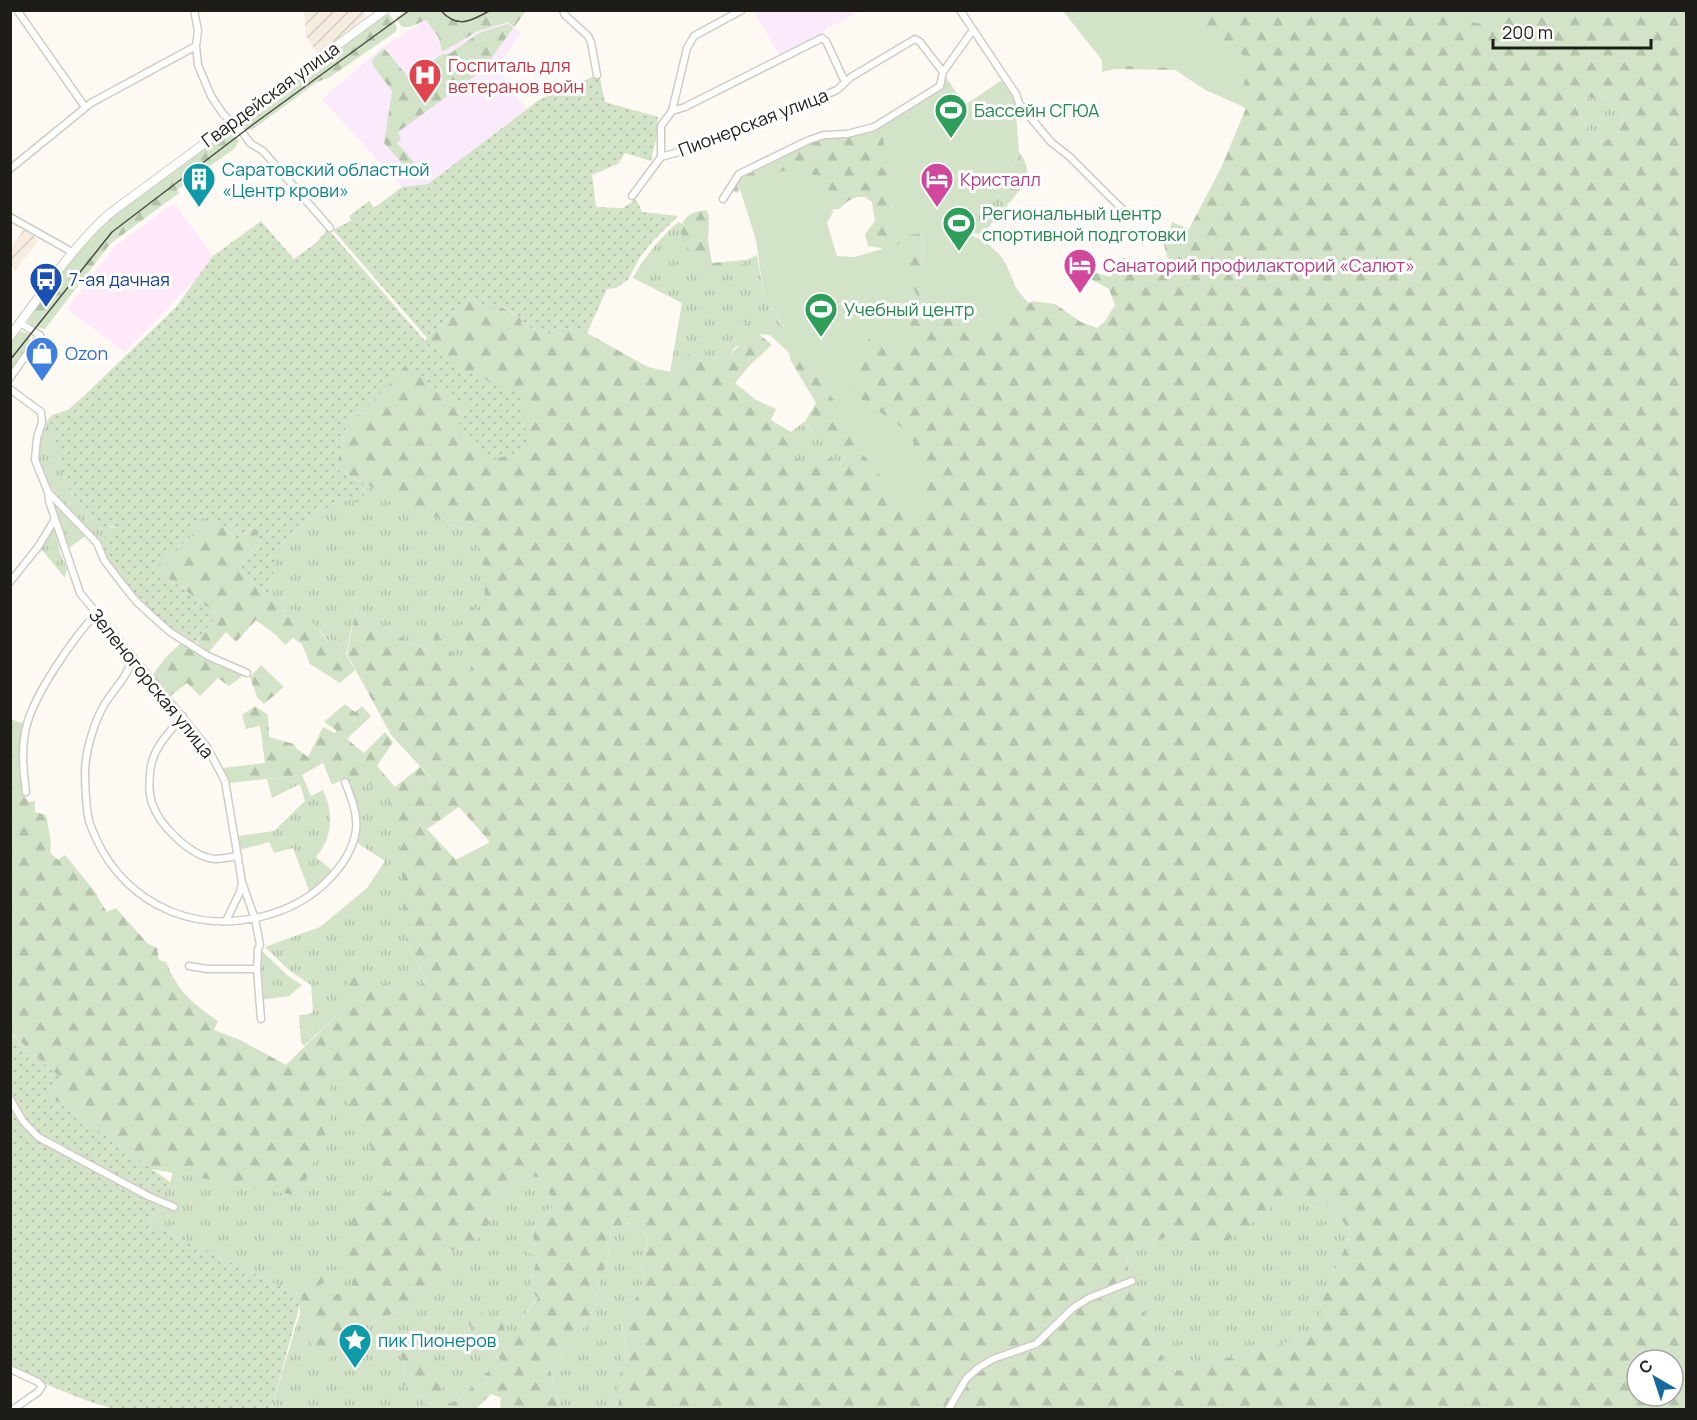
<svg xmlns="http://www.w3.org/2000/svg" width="1697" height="1420" font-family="Manrope,sans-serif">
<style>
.commercial{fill:#fde9f9}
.industrial{fill:url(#industrial-furrows)}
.medical{fill:#faeafc}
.grass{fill:url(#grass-tufts)}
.forest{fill:url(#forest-firs);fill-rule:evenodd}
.park{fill:url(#park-dots)}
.pitch{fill:#d2e3c7}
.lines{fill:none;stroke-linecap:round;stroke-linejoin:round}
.minor-casing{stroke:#d0ccc5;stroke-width:9}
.tertiary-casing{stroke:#d0ccc5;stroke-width:10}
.minor{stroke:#fff;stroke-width:6}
.tertiary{stroke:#fff;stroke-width:8}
.tram{stroke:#4c4b47;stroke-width:1.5}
.labels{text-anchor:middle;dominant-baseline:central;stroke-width:6;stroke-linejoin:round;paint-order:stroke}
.health-label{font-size:18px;fill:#be3a42;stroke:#fff;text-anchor:start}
.street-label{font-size:18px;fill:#1d1c19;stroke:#fff}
.leisure-label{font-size:18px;fill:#27864d;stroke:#fff;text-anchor:start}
.culture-label{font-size:18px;fill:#0d838f;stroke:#fff;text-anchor:start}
.hotel-label{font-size:18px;fill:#b23c85;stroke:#fff;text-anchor:start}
.transit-label{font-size:18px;fill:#164399;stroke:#fff;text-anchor:start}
.shop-label{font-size:18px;fill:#366cbe;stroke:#fff;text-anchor:start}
</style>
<defs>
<pattern id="industrial-furrows" width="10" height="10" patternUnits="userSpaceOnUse" patternTransform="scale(1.5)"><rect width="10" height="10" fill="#f6ede0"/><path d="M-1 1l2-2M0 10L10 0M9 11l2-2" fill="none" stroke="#d2cbc0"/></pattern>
<pattern id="grass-tufts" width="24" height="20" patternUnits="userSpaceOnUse" patternTransform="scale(1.5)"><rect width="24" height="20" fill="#d2e3c7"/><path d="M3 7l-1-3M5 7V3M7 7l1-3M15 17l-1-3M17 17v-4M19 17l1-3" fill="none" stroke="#b4c2aa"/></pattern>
<pattern id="forest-firs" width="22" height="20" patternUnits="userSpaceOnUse" patternTransform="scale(1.5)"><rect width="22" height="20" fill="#d2e3c7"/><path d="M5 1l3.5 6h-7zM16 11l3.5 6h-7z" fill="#b4c2aa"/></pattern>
<pattern id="park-dots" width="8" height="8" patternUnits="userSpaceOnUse" patternTransform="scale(1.5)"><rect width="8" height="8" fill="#d2e3c7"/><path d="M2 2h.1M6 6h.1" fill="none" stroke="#b4c2aa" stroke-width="1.8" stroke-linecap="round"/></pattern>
</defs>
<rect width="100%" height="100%" fill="#fef9f3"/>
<path class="commercial" d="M426,20L439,38L442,52L407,75L384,46Z
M174,203L213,256L201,274L125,352L67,309L114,247Z"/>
<path class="industrial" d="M304,11H363L368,18L318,55L306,36Z
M24,230L39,240L15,270L11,266V247Z"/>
<path class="medical" d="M753,11H861L826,29L825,33L780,56Z
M508,22L521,33L496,67L526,109L428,184L402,187L322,99L384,46L407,75L442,52L478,31Z"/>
<path class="grass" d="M439,11H497C470,24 465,29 439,11Z
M1417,11H1498L1491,26Z
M1615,97L1623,122L1616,138L1599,141C1590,132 1576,114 1575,101L1580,99Z
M1019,152C1035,172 1024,184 1012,200L997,190L1010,174Z
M998,195L1006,205L1009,204L984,232L981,234L966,233L987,204L991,205Z
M678,222L682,224L681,234L711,268L731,267L757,255L764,296L784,328L770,335L749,333L744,342L734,348L729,359L715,368L689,351L684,367L670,372L682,303L633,278C645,255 659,240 678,222Z
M22,331L29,334L31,343L11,374C11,360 5,335 22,331Z
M49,418L64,478L70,491L98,524L116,528L99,542C68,510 16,466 49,418Z
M805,421L812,432L841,448L845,458L840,466L831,459L808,454V461L791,457V432Z
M369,486L444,520L475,523L480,548L580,737L438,662L431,648V651L407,641L356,609L348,645L340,640L329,641C325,638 323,633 320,630C308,620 273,610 270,595C269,586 275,559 277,548L305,523L346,495L359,502Z
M52,500L87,535L67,549Z
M55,527L60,552L67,569L65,578L41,549L52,528Z
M10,719L24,724L19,770L22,792L11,801Z
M368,762L420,832L407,944L427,980L408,994L342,1010L304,1046L301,1042L299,1015L310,1014L313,1011L311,985L290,971L265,947L320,927L367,888L385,861L356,842C360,820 354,798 347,777Z
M302,775L311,796L323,790C334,813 333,837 316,857L334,872L310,893L293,848L274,853L269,842L240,850L239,836L274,831L305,801L300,784L272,798L267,779Z
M262,951L287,975L302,985L289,996L261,1000L259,952Z
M321,1054L359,1099L350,1104L402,1153L443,1217L341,1316L149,1223L170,1182L175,1165Z
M527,1175L544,1179L554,1205L532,1231L536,1246L521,1239L538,1255L529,1288L538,1297L521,1320L514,1340L498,1338L480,1323L482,1310L469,1325L478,1335L479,1348L489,1340L494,1352L504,1364L484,1375L491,1383L474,1385L458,1400L451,1403L438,1398L446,1380L412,1366L399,1352L405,1370L402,1383L420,1396L426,1409L268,1410L272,1406L300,1313L309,1321L317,1335L312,1343L333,1332L351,1337C371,1320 383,1315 410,1310L419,1298L424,1286L434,1282L443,1259L449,1251L464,1248L487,1232L489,1212L500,1190Z
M1285,1195L1331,1204L1351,1233L1322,1301L1321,1334L1169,1373L1129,1276L1126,1254L1166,1237L1196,1242L1260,1217Z
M628,1223L647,1234L648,1247L641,1256L644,1280L622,1328L627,1350L621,1361L618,1409H560L550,1369L582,1331L587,1319L596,1307L600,1278L609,1259L611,1229Z"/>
<path class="forest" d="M406,10L438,11L459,23H469L497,11H526L514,27L508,22L478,31L442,52L439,38L426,20L410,27H402L396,18Z
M1417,10L1491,26L1498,11H1686V1409H618L621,1361L627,1350L622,1328L644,1280L641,1256L648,1247L647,1234L628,1223L611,1229L609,1259L600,1278L596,1307L587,1319L582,1331L550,1369L560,1409H500L501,1398L491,1394L476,1409H426L420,1396L402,1383L405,1370L399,1352L408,1353L412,1366L423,1362L442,1370L446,1380L439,1398L451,1403L458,1400L474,1385L490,1383L484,1374L504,1364L494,1352L489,1341L479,1349L478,1335L469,1325L468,1315L483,1310L481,1323L502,1322L505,1331L499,1338L513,1340L521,1320L538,1298L529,1288L538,1255L527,1253L518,1242L521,1238L535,1246L532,1231L554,1205L544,1179L527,1175L500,1190L489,1212L488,1232L464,1248L449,1251L443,1259L449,1269L434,1282L424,1286L419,1298L410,1310C383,1315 371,1320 350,1337L333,1332L335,1354L327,1361L313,1356L309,1350L317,1335L309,1321L300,1313L298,1287L330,1269L338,1275L307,1292L308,1296L323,1292L329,1296L341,1293L343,1308L351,1300L352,1282L362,1260L337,1253L362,1195L400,1191L379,1164L331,1067V1122L299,1196L152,1169L49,1095L62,1078C43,1065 28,1048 11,1033L10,801L22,792L29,802L35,801V812L46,815L51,842L50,853L58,860L65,855L97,894L98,898L107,912L116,908L147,943L157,948L159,960L166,962C179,993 191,1002 218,1021L214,1030L240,1040L286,1065L342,1010L349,971L408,994L427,980L407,944L400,850L408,833L397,826L394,812L381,786L365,784L347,777L332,785L323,763L302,775L229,783L223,768L265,763L260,726L246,729L242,715L255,706L268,715L269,737L294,744L296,748L308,757L323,727L335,733L336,730L324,722L345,704L355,712L362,706L371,716L347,739L364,753L385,732L393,742L377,766L395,787L420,767L456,805L391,735L347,654L356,609L407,641L430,651L438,625L462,674L473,668L464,635L470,632L460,616L459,610L467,612L473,607L484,616L485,577L475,523L444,520L413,508L336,469L346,426L385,389L427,338L470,298L496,312L502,307L523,319L521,324L549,334L559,327L587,333L648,367L670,372L684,367L689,350L696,356L706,355L716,368L722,360L729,359C734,347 743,344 749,333L733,330L735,322H744L772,345L750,365L735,383L756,400L776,409L771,420L791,432V457L808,461V454L832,459L840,466L845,458L841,448C822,443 816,438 805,421L816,403L791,361L789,353L799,347L873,328L888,357L901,318L891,255L881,248L868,246L865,234L875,221L872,202L865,197H857L848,201L839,209L823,210L740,187L738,193L734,192L732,188L740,177L811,141L882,125L941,151L1012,200L1006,205L998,195L991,205L982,203L896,196L891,206L899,216L923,231L922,277L980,328L1033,301L1055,304L1081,322L1097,328L1105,321L1115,305L1109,289L1087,277L1089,271L1111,277L1115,264L1124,257L1134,263L1130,270L1140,275L1148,269L1170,266L1161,235L1170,228L1172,222L1189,229L1221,168L1246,108L1215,94L1178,70L1114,69L1102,72V58L1150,11ZM1615,97L1623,122L1616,138L1599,141C1590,132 1576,115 1575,102L1580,99ZM459,807L490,842L456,860L427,829ZM1285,1195L1331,1204L1351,1233L1322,1301L1320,1334L1169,1373L1129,1276L1126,1254L1166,1237L1196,1242L1228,1240L1260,1217ZM1637,1360H1673V1396H1637Z
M386,13C392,14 396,24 397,30L394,33L330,77L317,82L252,130L246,129L242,120Z
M508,24L513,28L483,70L398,132L401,139L397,143L415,163L413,168L409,171L384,143L392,91L374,67L372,60L384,48L408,77L443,54H449L479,33Z
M232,128L239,140L235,148L177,190L179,193L110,244L45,329L29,325L27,319C53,283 77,246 111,217L228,129Z
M707,210L709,216L708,241L712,263L744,260V263C737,267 720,271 711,268C696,261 671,236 685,219C691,212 699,211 707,210Z
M202,518L233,531L234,543L251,528L260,530L255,546L240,567L247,580L270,595L274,602L281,607L284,611L293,610L297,617C314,616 319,631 328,641L340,640L348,645L346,654L355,670L340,683L310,664L302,644L293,638L285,645L276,635L256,620L236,642L226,632L208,653L196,642L218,615L155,568L192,535Z
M181,643L207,659L244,675L229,686L218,678L200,696L187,683L169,697L152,676L165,658Z
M261,665L284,687L264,704L257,697L250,677Z"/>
<path class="park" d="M599,74L605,102L658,117L657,135L651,161L625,153L618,164L592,175L596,207L623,208L636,199L642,212L678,216L652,242L640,257L628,280L616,288L607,289L587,333L559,327L549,334L521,324L523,319L503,307L496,312L470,298L427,338L333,230L352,220L349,216L369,201L374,208L402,187L428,184L539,100Z
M261,221L294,259L316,243L328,229L425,341L461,369L515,392L522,399L528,449L490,461L465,437L453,432L470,407L430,385L405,366L385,389L346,426L336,469L369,486L359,503L345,496L305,523L277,548L270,595L247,580L240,567L255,546L259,530L251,528L234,544L233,531L202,518L192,535L155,568L218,615L193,645C154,623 127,588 102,552L99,542L116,528L112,526L105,527L98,524L70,491L64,478L49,418L52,415L68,410L88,392L176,307L213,256Z
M10,1033C28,1048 43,1065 62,1078L49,1095L170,1182L149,1223L302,1297L272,1406L268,1409H115C78,1400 45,1383 11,1368Z"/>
<path class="pitch" d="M1063,11H1174L1208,38L1247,57L1253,58L1237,103L1207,91L1172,68L1106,65Z
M945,76L965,105L1002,80L1015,101L1019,152L1010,174L966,233L986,242L1000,255L1006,264L1016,288L1029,304L967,337L953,309L946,312L942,304L921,297L923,233L897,237L892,223V198L881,191V177L889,175L881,126L937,92L942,86Z
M795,168L814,175L822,176L823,181H827L833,212L827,223L837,256L855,257L905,242C901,268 910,280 920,302L907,319L914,341L888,357L875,332L848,363L856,395L911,434L931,510L912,508L892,490L852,441L853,430L799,347L789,353L770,335L784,327L764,296L756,240L738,183Z"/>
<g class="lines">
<defs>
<path id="minor" d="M17,10L85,107
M194,10L198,31L196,46L198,65L211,96L223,114L241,130L250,143L263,151L330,228
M563,10L565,15L588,36L591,42L597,75
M960,10L1016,94L1019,103L1029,116L1051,142L1070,157L1127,214
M672,111L685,107L822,38L826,41L845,82
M661,157V126L672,111L687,48L694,36L742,10
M10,169L91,103L196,46
M632,196L661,157L689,149L767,120L837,90L851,77L915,39L920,42L943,72
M723,199L739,174L809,140L824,135L847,134L874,127L940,86L943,72L973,30
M10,217L72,252
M10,378L40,335L20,323
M10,389L41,412L42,422L37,438L35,460L48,492L97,543L104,560L123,585L136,601L152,616L170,632L208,656L247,673
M48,492L49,501L80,593L207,747L225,781L242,882L255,919L260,945L258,949L257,969L261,1019
M10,582L38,547L55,519
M132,659C128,676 114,689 104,705C94,723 86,749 85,770C85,782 86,813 90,824C117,899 188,936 264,916C287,910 307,900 324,884C339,870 353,851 356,830C358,814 351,797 345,782
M183,716C170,732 155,745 151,766C149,778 148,791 152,803C159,825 191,857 215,859C223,859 230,857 238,856
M26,792C23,771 21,749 26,728C33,696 73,638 96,614
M226,921L240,892L242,883
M189,966L207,969H257
M10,1099L23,1121L38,1137L148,1196L174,1207
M10,1369L38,1382L42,1386L38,1392L12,1410
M948,1410L966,1379L978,1368L993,1359L1036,1344L1073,1308L1089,1298L1132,1281"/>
<path id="tertiary" d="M10,336C42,294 70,249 109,214L385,10"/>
</defs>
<use href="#minor" class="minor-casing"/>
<use href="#tertiary" class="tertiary-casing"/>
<use href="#minor" class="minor"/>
<use href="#tertiary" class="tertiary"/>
<path class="tram" d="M440,10C459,30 470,21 491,10
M10,360L112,232L255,123L410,10"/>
</g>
<defs>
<symbol id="hospital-pin" viewBox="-11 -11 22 30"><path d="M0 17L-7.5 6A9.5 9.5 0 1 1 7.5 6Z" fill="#e0444e" stroke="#fff"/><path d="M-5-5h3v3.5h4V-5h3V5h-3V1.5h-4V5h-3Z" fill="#fff"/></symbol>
<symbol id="stadium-pin" viewBox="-11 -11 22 30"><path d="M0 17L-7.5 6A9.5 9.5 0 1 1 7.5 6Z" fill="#2e9e5b" stroke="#fff"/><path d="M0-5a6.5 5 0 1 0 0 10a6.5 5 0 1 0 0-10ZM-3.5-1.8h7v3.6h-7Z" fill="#fff"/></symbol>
<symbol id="building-pin" viewBox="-11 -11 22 30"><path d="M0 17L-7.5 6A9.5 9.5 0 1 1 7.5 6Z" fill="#0f9aa8" stroke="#fff"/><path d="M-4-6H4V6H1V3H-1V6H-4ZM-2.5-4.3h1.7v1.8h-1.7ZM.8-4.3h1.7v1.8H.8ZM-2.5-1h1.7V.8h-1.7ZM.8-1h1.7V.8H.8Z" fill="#fff"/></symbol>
<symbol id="hotel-pin" viewBox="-11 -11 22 30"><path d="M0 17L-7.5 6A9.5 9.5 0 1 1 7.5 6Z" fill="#d1479c" stroke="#fff"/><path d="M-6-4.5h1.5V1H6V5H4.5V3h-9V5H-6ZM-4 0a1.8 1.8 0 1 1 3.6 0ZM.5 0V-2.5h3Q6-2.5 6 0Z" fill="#fff"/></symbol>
<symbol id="bus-pin" viewBox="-11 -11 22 30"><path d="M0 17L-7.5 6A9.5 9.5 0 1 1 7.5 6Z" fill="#1a4fb4" stroke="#fff"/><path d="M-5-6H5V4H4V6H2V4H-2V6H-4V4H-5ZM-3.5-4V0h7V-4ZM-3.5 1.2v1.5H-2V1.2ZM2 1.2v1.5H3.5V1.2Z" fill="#fff"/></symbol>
<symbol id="shop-pin" viewBox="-11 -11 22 30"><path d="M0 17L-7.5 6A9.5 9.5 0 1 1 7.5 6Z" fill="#3f7fe0" stroke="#fff"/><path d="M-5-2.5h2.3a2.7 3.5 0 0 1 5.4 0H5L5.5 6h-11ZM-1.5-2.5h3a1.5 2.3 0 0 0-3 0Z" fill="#fff"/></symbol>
<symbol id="sight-pin" viewBox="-11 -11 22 30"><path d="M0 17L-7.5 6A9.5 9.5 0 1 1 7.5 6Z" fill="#0f9aa8" stroke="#fff"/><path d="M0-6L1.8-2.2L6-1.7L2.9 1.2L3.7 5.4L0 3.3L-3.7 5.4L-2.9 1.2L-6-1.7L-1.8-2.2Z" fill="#fff"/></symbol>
</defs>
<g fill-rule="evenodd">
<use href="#hospital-pin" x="406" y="56" width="38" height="52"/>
<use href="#stadium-pin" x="932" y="91" width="38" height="52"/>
<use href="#building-pin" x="180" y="160" width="38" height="52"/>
<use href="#hotel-pin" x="918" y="160" width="38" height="52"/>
<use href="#stadium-pin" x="940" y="204" width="38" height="52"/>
<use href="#hotel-pin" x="1061" y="246" width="38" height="52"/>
<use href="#bus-pin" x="27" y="260" width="38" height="52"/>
<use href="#stadium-pin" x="802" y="290" width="38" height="52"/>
<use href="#shop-pin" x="23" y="334" width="38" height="52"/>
<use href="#sight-pin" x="336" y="1321" width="38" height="52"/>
</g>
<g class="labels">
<g class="health-label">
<text x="448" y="65">Госпиталь для<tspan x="448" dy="21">ветеранов войн</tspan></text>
</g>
<g class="street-label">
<text transform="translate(270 94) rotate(-36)">Гвардейская улица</text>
<text transform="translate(753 122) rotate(-21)">Пионерская улица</text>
<text transform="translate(152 683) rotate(51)">Зеленогорская улица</text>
</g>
<g class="leisure-label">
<text x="974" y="110">Бассейн СГЮА</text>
<text x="982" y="213">Региональный центр<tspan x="982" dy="21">спортивной подготовки</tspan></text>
<text x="844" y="309">Учебный центр</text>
</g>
<g class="culture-label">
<text x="222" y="169">Саратовский областной<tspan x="222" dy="21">«Центр крови»</tspan></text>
<text x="378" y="1340">пик Пионеров</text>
</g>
<g class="hotel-label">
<text x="960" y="179">Кристалл</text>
<text x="1103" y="265">Санаторий профилакторий «Салют»</text>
</g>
<g class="transit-label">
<text x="69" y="279">7-ая дачная</text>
</g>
<g class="shop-label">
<text x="65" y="353">Ozon</text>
</g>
</g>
<rect width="1697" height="1420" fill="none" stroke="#1d1c19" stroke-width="24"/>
<g transform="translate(1655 1378) rotate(321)"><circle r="28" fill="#ffffff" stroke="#a5a4a3" stroke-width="1.5"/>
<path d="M0-4.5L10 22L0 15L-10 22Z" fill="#166a9b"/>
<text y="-9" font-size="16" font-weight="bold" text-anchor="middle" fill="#1d1c19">С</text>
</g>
<path d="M1493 39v9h158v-9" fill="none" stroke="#1d1c19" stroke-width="3"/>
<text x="1502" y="39" font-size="18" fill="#1d1c19" stroke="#ffffff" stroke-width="4.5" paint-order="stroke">200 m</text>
</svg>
